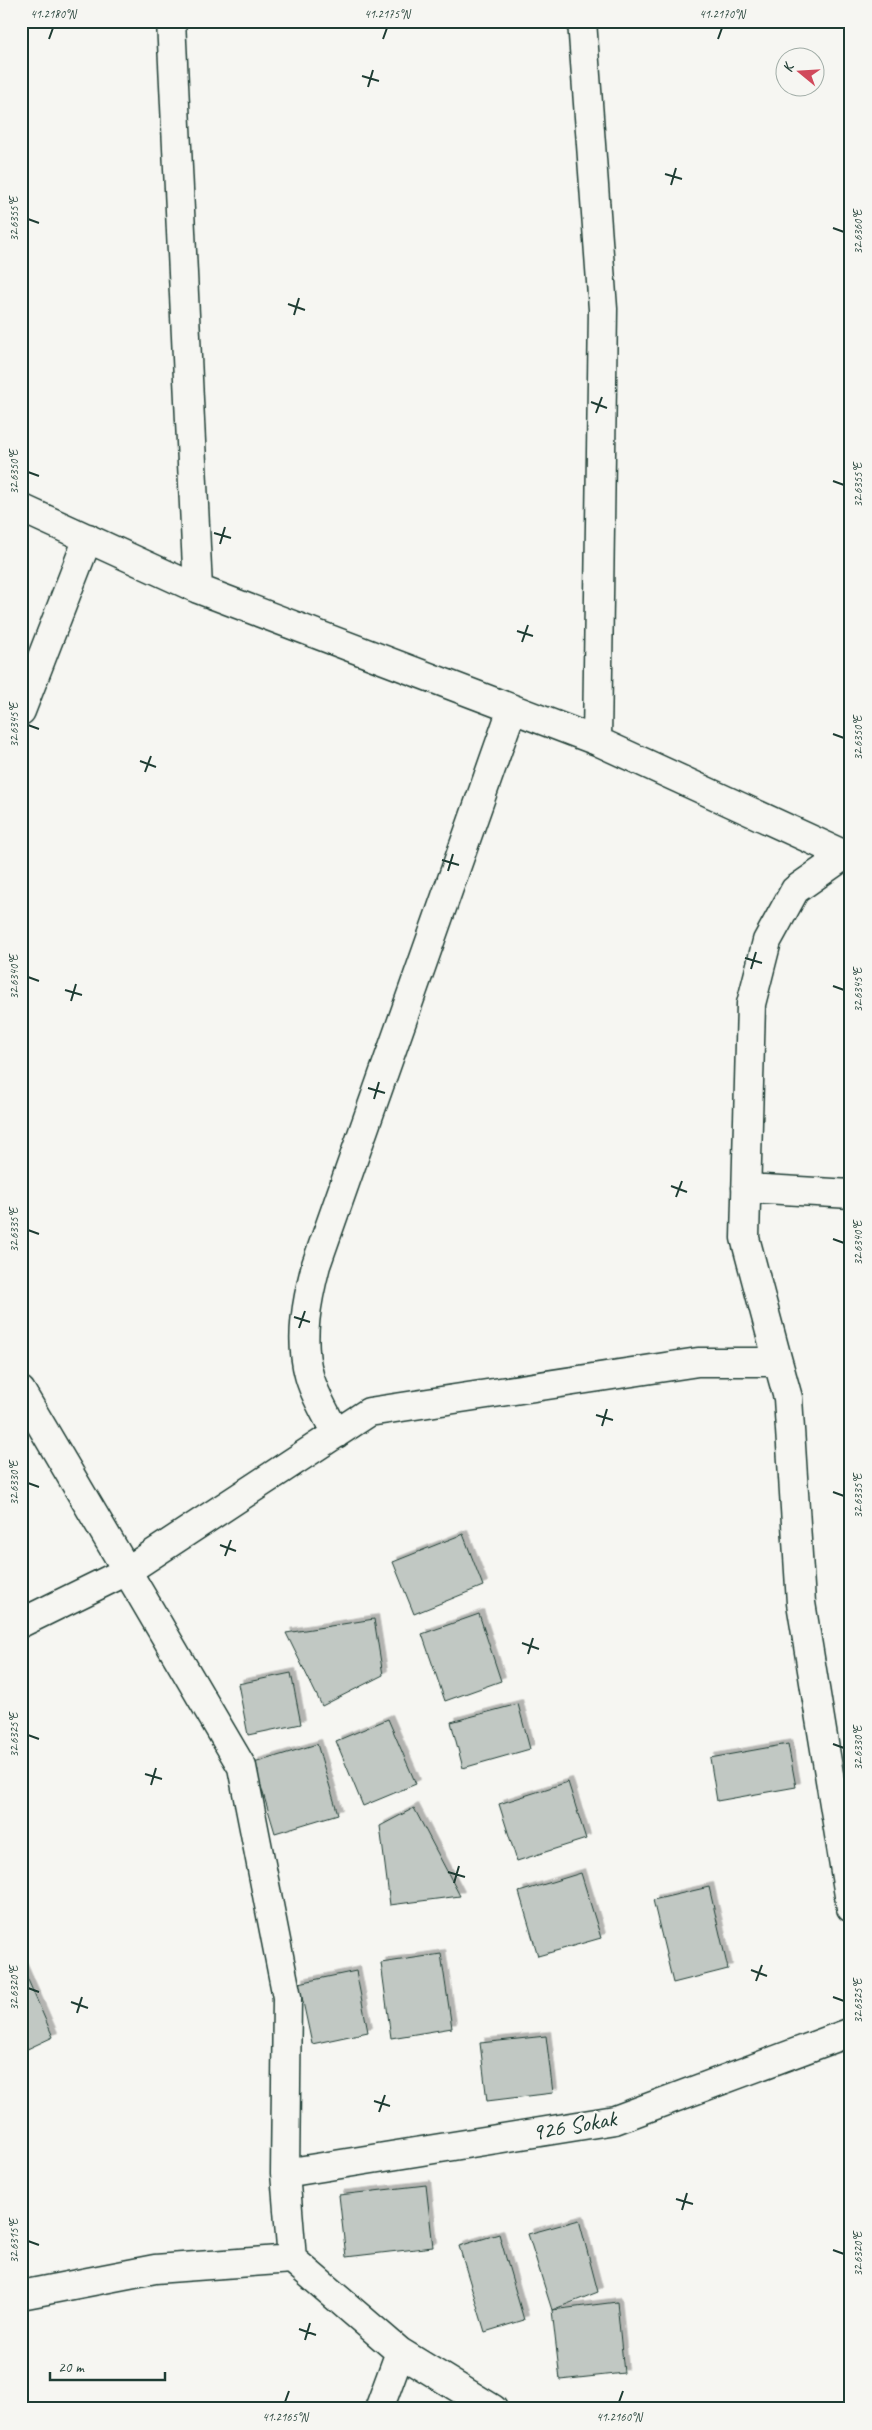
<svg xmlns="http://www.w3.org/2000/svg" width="872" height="2430" font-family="Caveat,sans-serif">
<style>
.building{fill:#c1c8c3;stroke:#1f3d34;filter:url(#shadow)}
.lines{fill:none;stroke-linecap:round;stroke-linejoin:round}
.street-casing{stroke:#1f3d34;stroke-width:31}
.street{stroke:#f6f6f2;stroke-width:28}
.ticks{fill:none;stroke:#1f3d34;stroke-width:2}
.labels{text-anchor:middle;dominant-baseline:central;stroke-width:5;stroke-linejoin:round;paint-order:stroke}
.street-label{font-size:24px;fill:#1f3d34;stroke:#f6f6f2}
.neatline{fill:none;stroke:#1f3d34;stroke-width:2}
.ticks-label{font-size:12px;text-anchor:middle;fill:#1f3d34}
</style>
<defs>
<filter id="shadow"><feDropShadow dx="4.5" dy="-4.5" stdDeviation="0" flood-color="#0004"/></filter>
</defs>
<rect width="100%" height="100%" fill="#f6f6f2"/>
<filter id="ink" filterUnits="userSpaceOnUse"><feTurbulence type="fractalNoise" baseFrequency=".02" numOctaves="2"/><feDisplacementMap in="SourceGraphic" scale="10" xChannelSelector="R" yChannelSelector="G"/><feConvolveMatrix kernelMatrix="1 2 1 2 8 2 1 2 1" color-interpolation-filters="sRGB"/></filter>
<g filter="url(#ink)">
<path class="building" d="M463,1534L483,1586L414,1614L393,1562Z
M479,1614L501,1681L445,1701L422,1634Z
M374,1619L383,1675L322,1706L286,1633Z
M291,1673L301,1724L248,1735L238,1684Z
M518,1704L530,1749L463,1768L451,1722Z
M388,1719L416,1784L363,1806L336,1741Z
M317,1744L338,1814L275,1833L254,1763Z
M788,1744L796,1787L717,1801L710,1758Z
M568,1782L586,1839L517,1861L499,1804Z
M414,1808L460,1896L390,1905L380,1826Z
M581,1873L601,1938L538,1956L519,1892Z
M709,1887L728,1969L673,1983L653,1900Z
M441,1954L452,2028L391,2038L381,1963Z
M22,1966L53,2037L21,2052V1967Z
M356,1971L368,2032L312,2044L299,1983Z
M546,2036L553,2093L487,2101L480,2043Z
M426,2185L433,2247L346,2257L339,2195Z
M579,2220L598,2292L552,2310L528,2234Z
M499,2234L524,2320L485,2332L459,2246Z
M617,2302L624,2373L560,2380L552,2310Z"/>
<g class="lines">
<defs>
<path id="street" d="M171,21L198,589
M582,21L603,309L597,741L845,855
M21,508L198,589L597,741
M21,711L88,538
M746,1188L851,1194
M778,1362L745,1238L751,1004L767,941L795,890L845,855L851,853
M21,1391L127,1571L21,1623
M336,1434C327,1415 314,1395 309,1375C299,1339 307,1300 316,1265L512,709
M285,2173L615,2120L851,2032
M292,2259L285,2173L287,1997L242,1767L127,1571L369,1412L698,1362H778L788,1398L801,1603L851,1908
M21,2295L155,2269L292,2259L400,2352L493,2409
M379,2409L400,2352"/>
</defs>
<use href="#street" class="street-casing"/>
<use href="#street" class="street"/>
</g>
</g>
<path class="ticks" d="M49,39L53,28M383,39L387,28M718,39L722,28M362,76L379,81M368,87L373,70M665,174L682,179M671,185L676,168M28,219L39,223M833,228L844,232M288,304L305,310M294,315L299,298M591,402L607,408M596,413L602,397M28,472L39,476M833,481L844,485M214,533L231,538M220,544L225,527M517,631L533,636M522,642L528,625M28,725L39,729M833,734L844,738M140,761L156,767M145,772L151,756M442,860L459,865M448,871L453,854M745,958L762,963M751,969L756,952M28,977L39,981M833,986L844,990M65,990L82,995M71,1001L76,984M368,1088L385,1093M374,1099L379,1082M671,1186L687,1192M676,1197L682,1181M28,1230L39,1234M833,1239L844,1243M294,1317L310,1322M299,1328L305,1311M596,1415L613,1420M602,1426L607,1409M28,1483L39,1487M833,1492L844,1496M220,1545L236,1551M225,1556L231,1540M522,1643L539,1649M528,1654L533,1638M28,1735L39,1739M833,1744L844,1748M145,1774L162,1779M151,1785L156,1768M448,1872L465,1877M454,1883L459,1866M751,1970L767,1976M756,1981L762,1965M28,1988L39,1992M833,1997L844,2001M71,2002L88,2008M77,2013L82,1997M374,2101L390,2106M379,2112L385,2095M676,2199L693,2204M682,2210L687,2193M28,2241L39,2245M833,2250L844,2254M299,2329L316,2335M305,2340L310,2323M285,2402L289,2391M619,2402L623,2391"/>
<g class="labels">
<g class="street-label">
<text transform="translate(574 2125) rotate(-10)">926 Sokak</text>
</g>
</g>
<rect width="872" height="2430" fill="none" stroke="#f6f6f2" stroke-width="55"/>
<g transform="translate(800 72) rotate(288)"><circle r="24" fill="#f6f6f2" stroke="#a0aca6"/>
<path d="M0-4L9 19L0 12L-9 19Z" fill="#d1495b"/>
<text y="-8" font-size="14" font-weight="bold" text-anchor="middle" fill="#1f3d34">K</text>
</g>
<path d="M50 2372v8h115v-8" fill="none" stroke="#1f3d34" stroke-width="2.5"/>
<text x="58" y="2372" font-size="15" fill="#1f3d34" stroke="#f6f6f2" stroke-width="4" paint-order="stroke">20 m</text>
<rect x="28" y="28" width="816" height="2374" class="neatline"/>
<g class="ticks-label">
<text x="53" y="18">41.2180°N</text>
<text x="387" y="18">41.2175°N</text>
<text x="722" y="18">41.2170°N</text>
<text transform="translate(14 219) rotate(-90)" y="4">32.6355°E</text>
<text transform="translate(858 232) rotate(-90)" y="4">32.6360°E</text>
<text transform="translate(14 472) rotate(-90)" y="4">32.6350°E</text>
<text transform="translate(858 485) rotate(-90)" y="4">32.6355°E</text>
<text transform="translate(14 725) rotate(-90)" y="4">32.6345°E</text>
<text transform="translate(858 738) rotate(-90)" y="4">32.6350°E</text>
<text transform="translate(14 977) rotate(-90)" y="4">32.6340°E</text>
<text transform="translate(858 990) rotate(-90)" y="4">32.6345°E</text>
<text transform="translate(14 1230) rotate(-90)" y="4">32.6335°E</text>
<text transform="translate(858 1243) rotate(-90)" y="4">32.6340°E</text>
<text transform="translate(14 1483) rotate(-90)" y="4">32.6330°E</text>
<text transform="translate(858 1496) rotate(-90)" y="4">32.6335°E</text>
<text transform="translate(14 1735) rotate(-90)" y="4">32.6325°E</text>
<text transform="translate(858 1748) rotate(-90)" y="4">32.6330°E</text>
<text transform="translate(14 1988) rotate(-90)" y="4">32.6320°E</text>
<text transform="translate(858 2001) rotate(-90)" y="4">32.6325°E</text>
<text transform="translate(14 2241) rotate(-90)" y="4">32.6315°E</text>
<text transform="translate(858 2254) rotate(-90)" y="4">32.6320°E</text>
<text x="285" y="2421">41.2165°N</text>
<text x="619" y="2421">41.2160°N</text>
</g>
</svg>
